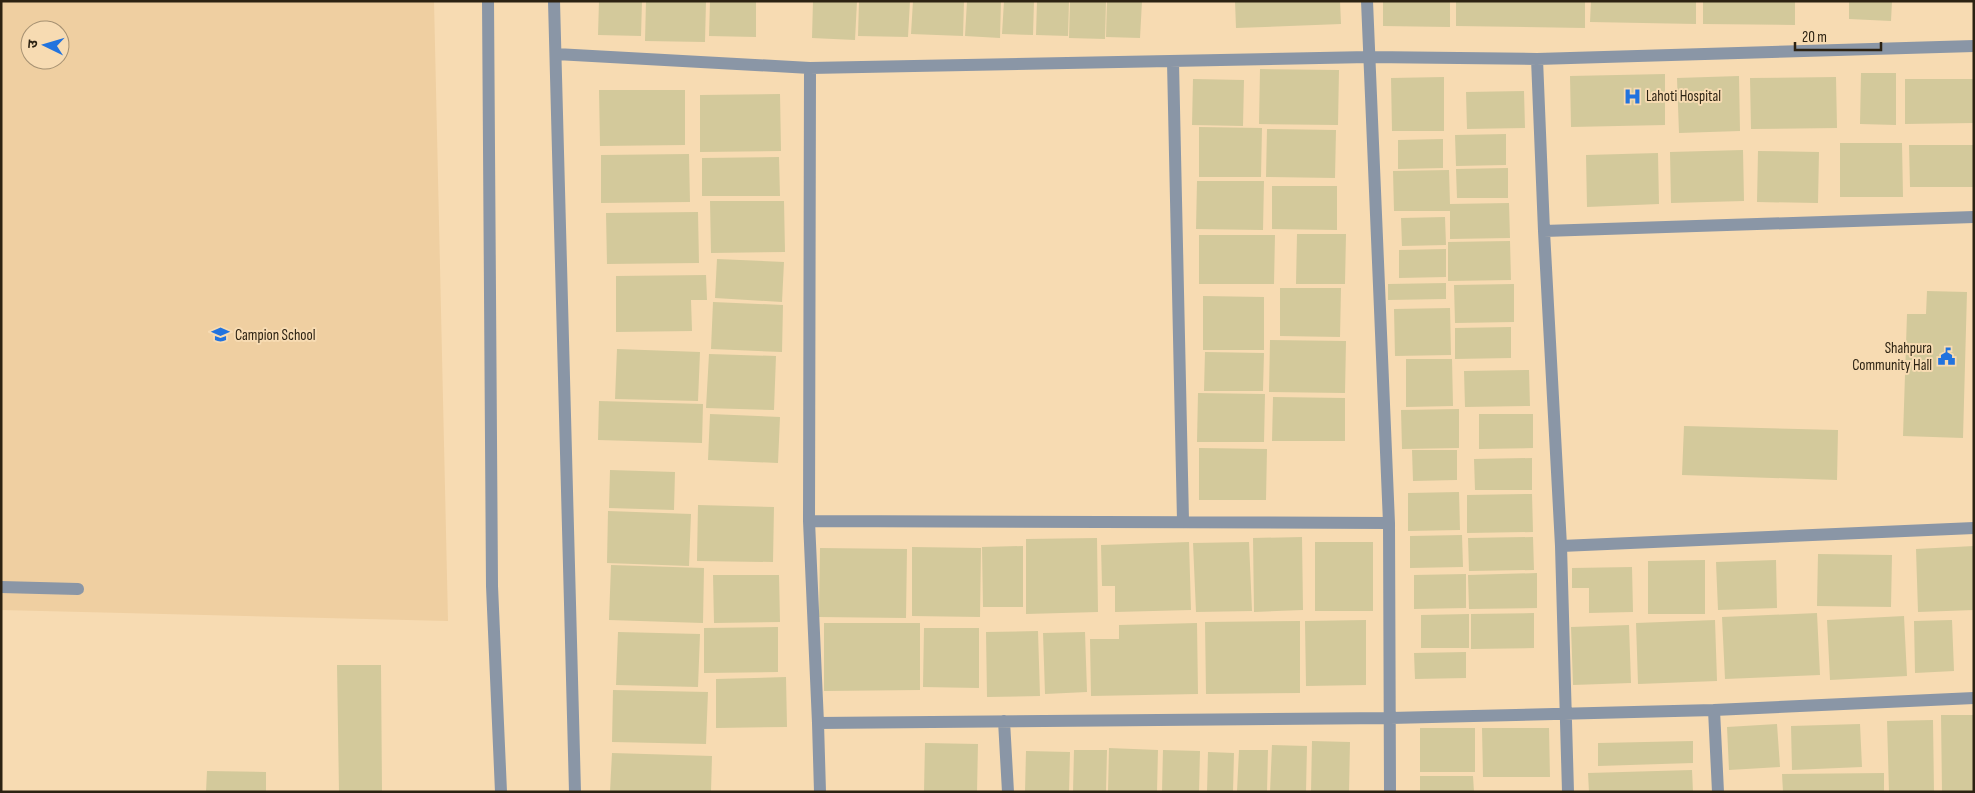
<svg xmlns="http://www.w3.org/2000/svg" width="1975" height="793" font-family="'Sofia Sans Condensed','Noto Sans Devanagari',sans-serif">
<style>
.built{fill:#efcfa1;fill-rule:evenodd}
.building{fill:#d3c99b}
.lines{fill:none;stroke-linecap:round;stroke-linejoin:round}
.minor{stroke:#8a96a6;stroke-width:12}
.labels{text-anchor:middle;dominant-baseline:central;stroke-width:4;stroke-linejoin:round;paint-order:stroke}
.poi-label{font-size:15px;fill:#2c2212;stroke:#f7dbb2;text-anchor:start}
</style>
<rect width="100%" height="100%" fill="#f7dbb2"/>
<path class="built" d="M1,1H434L448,621L1,610ZM30,30H60V60H30Z"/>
<path class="building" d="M599,1H642L641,36L598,35Z
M646,1H706L705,42L645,41Z
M710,1H756V37L709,36Z
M813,1H857L855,40L812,38Z
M859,1H910L908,37L858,36Z
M913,1H964L963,36L911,34Z
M967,1H1001L1000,38L965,36Z
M1004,1H1034L1033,35L1002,34Z
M1037,1H1069L1068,36L1036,35Z
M1070,1H1106L1105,39L1069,38Z
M1107,1H1142L1140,38L1106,37Z
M1235,1H1340L1341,24L1236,28Z
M1383,1H1450V27L1383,26Z
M1456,1H1585V28L1456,26Z
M1591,1H1696V24L1590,22Z
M1703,1H1795V25L1703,24Z
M1849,1H1892L1891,21L1849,19Z
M1260,69L1339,70L1338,125L1259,124Z
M1861,73H1896V125L1860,124Z
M1665,74V125L1571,127L1570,76Z
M1739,76L1740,131L1679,133L1677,78Z
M1444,77V131H1392L1391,78Z
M1836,77L1837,128L1751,129L1750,78Z
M1193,79L1244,80L1243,126L1192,125Z
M1905,79H1974V123L1905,124Z
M599,90H685V145L600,146Z
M1524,91L1525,128L1467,129L1466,92Z
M780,94L781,151L700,152V95Z
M1199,127L1262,128L1261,177H1199Z
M1267,129L1336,130L1335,178L1266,177Z
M1506,134V165L1456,166L1455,135Z
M1443,139V168L1398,169V140Z
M1840,143H1902L1903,197H1840Z
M1909,145H1974V187H1910Z
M1743,150L1744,201L1671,203L1670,152Z
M1758,151L1819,152L1818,203L1757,202Z
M1658,153L1659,204L1587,207L1586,155Z
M689,154L690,202L601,203V155Z
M779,157L780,196H702V158Z
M1508,168V198H1457L1456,169Z
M1449,170L1450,204L1509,203L1510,238L1450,239V211H1394L1393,171Z
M1197,181H1264L1263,230L1196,229Z
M1272,186H1337V230L1272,229Z
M710,201H784L785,252L711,253Z
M698,212L699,263L607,264L606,213Z
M1445,217L1446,245L1402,246L1401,218Z
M1297,234H1346L1345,284H1296Z
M1199,235H1275L1274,284H1199Z
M1510,241L1511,280L1448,281V242Z
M1446,249V277L1399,278V250Z
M717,259L784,262L782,302L715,298Z
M706,275L707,300H691L692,331L616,332V276Z
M1446,283V299L1388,300V284Z
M1514,284V322L1455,323L1454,285Z
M1280,288H1341L1340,337L1280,336Z
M1927,291L1967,292L1963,438L1903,436L1907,314H1926Z
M1203,296L1264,297V350H1203Z
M713,302L783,305L782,352L711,349Z
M1450,308L1451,355L1395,356L1394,309Z
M1511,327V358L1455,359V328Z
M1270,340L1346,341L1345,393L1269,392Z
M617,349L700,352L698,401L615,399Z
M1205,352L1264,353L1263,391H1204Z
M709,354L776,356L774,410L706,408Z
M1406,359H1452L1453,406L1406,407Z
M1529,370L1530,406L1465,407L1464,371Z
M1198,393L1265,394L1264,442H1197Z
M1273,397L1345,398V441H1272Z
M599,401L703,404L702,443L598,440Z
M1459,409V448L1402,449L1401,410Z
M710,414L780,417L778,463L708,460Z
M1479,414H1533V448L1479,449Z
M1684,426L1838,430L1837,480L1682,475Z
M1199,448L1267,449L1266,500H1199Z
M1412,450H1457V480L1413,481Z
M1532,458V490H1475L1474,459Z
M610,470L675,472L674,510L609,508Z
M1459,492L1460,530L1408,531V493Z
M1532,494L1533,532L1467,533V495Z
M698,505L774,507L773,562L697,561Z
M608,511L691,514L689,566L607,563Z
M1462,535L1463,567L1410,568V536Z
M1302,537L1303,610L1254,612L1253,538Z
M1533,537L1534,570L1469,571L1468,538Z
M1097,538L1098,612L1026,614V539Z
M1189,542L1191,610L1115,612V586H1102L1101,545Z
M1249,542L1252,611L1196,612L1193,543Z
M1315,542H1373V611H1315Z
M1023,546V607H983L982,547Z
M1974,546V610L1918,612L1916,549Z
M912,547L981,548L980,617L912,616Z
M820,548L907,549L906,618L819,617Z
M1818,554L1892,555L1891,607L1817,606Z
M1705,560V614H1648V561Z
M1776,560L1777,608L1718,610L1716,562Z
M611,565L704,568L703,623L609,620Z
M1632,567L1633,612L1589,613V588H1572V568Z
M1537,573V608L1469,609L1468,575Z
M1466,574V608L1414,609V575Z
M713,575H779L780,622L714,623Z
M1534,613V648L1471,649V614Z
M1817,613L1820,675L1725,679L1722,617Z
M1469,614V648H1421V615Z
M1904,616L1907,676L1830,680L1827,620Z
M1366,620V685L1306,686L1305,621Z
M1715,620L1717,681L1638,684L1636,623Z
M1952,620L1954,671L1915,673L1914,621Z
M1300,621V693L1206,694L1205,622Z
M824,623H920V690L824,691Z
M1197,623L1198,694L1091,696L1090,639H1119V625Z
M1629,625L1631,683L1573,685L1571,627Z
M778,627V672L704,673V628Z
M924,628H979V688L923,687Z
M1038,631L1040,696L987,697L986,632Z
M618,632L700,634L698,687L616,685Z
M1085,632L1087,692L1045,694L1043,633Z
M1466,652V678L1415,679L1414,653Z
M337,665H381L382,792H339Z
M786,677L787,727L716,728V679Z
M613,690L708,692L706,744L612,742Z
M1941,715H1974V792H1942Z
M1933,720L1934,792H1889L1887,721Z
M1777,724L1780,767L1729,770L1727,727Z
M1860,724L1862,767L1792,770L1791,726Z
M1420,728H1475V772H1420Z
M1482,728H1549L1550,777H1483Z
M1312,741L1350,742L1349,792H1311Z
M1693,741V763L1598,766V743Z
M925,743L978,744L977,792H924Z
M1272,745L1307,746L1306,792H1270Z
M1109,748L1158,750L1157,792H1108Z
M1074,750H1107L1106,792H1073Z
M1163,750L1200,751L1199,792H1162Z
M1239,750H1268L1267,792H1237Z
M1026,751L1070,752L1069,792H1025Z
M1208,752L1234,753L1233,792H1207Z
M612,753L712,756L711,792H610Z
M1692,770L1693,792H1589L1588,773Z
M207,771L266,772V792H206Z
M1884,773V792H1783L1782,774Z
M1420,776H1473L1474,792H1420Z"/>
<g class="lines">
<path class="minor" d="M488,1L492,586L501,792
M554,1L575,792
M1367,1L1389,523L1390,792
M556,54L810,68L1369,57L1537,59L1974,46
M1537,59L1544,231L1561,546L1568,792
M1173,62L1183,521
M810,68L809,521L818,723L820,792
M1544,231L1974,217
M809,521L1389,523
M1561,546L1974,528
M1,587L78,589
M1714,710L1718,792
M1004,721L1008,792
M818,723L1390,718L1714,710L1974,698"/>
</g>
<defs>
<symbol id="hospital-bare" viewBox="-9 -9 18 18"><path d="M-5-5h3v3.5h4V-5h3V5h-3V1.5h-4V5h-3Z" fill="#2273de" stroke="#f7dbb2" stroke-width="2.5" paint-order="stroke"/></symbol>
<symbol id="school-bare" viewBox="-9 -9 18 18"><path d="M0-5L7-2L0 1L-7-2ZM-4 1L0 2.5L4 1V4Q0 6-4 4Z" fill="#2273de" stroke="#f7dbb2" stroke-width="2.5" paint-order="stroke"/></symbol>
<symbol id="civic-bare" viewBox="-9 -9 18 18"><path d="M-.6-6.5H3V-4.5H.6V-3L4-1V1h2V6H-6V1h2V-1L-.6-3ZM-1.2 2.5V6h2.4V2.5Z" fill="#2273de" stroke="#f7dbb2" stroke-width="2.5" paint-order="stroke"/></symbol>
</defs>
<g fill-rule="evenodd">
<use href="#hospital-bare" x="1620" y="84" width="25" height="25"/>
<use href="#school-bare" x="208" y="322" width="25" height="25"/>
<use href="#civic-bare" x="1934" y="344" width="25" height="25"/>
</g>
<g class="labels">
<g class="poi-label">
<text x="1646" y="96">Lahoti Hospital</text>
<text x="235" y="335">Campion School</text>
<text x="1932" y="348" text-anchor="end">Shahpura<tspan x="1932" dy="17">Community Hall</tspan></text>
</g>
</g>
<rect width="1975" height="793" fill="none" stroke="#2c2212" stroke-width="5"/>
<g transform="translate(45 45) rotate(275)"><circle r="24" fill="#f7dbb2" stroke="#a69172"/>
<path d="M0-4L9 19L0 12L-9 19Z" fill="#2273de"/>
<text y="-8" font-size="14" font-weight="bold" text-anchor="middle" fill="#2c2212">उ</text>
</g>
<path d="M1795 42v8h86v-8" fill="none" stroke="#2c2212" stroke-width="2.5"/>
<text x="1802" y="42" font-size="15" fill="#2c2212" stroke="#f7dbb2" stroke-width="4" paint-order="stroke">20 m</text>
</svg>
